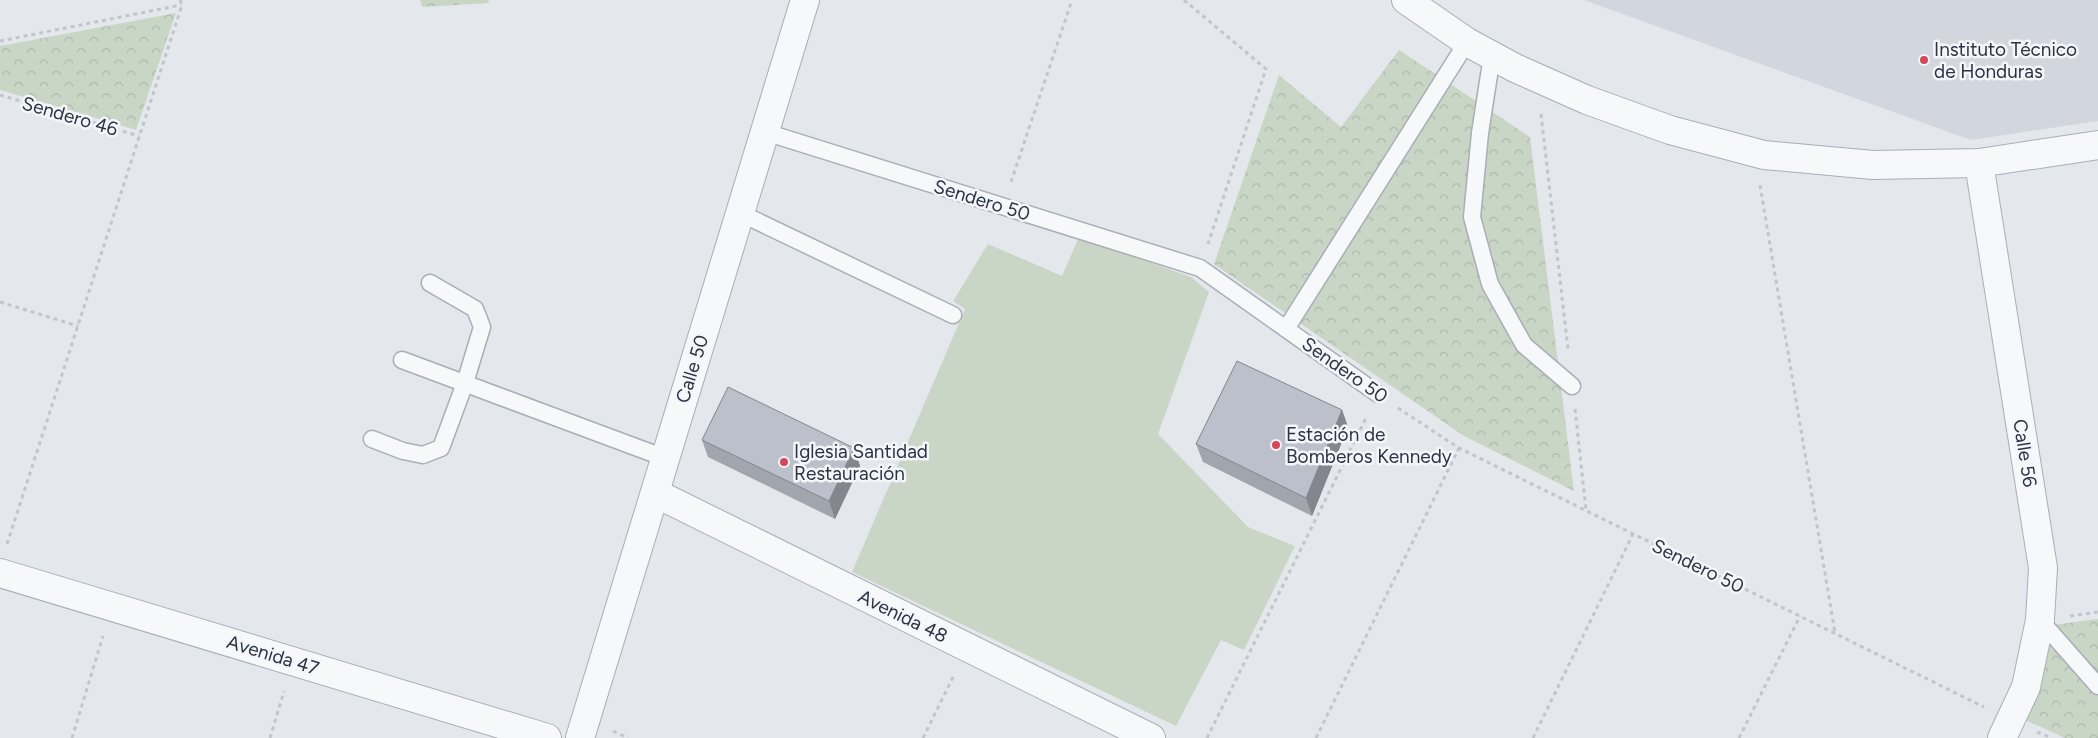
<svg xmlns="http://www.w3.org/2000/svg" width="2098" height="738" font-family="Figtree,sans-serif">
<style>
.built{fill:#d2d6de}
.grass{fill:#c9d6c5}
.park{fill:url(#park-crowns)}
.lines{fill:none;stroke-linecap:round;stroke-linejoin:round}
.service-casing{stroke:#a9aeb7;stroke-width:19}
.minor-casing{stroke:#a9aeb7;stroke-width:30}
.tertiary-casing{stroke:#a9aeb7;stroke-width:30}
.path{stroke:#c2c5cb;stroke-width:3;stroke-dasharray:4 4;stroke-linecap:butt}
.service{stroke:#f7f8fa;stroke-width:16}
.minor{stroke:#f7f8fa;stroke-width:28}
.tertiary{stroke:#f7f8fa;stroke-width:28}
.wall{fill:#a1a5ae}
.shaded-wall{fill:#83868d}
.building{fill:#bbc0ca;stroke:#83868d}
.poi-dot{fill:#d1495b;stroke:#f4f6f9;stroke-width:2}
.labels{text-anchor:middle;dominant-baseline:central;stroke-width:5;stroke-linejoin:round;paint-order:stroke}
.poi-label{font-size:19px;fill:#2b3445;stroke:#f4f6f9;text-anchor:start}
.street-label{font-size:19px;fill:#2b3445;stroke:#f4f6f9}
</style>
<defs>
<pattern id="park-crowns" width="20" height="18" patternUnits="userSpaceOnUse" patternTransform="scale(1.25)"><rect width="20" height="18" fill="#c9d6c5"/><path d="M2 6a3 3 0 1 1 6 0M12 15a3 3 0 1 1 6 0" fill="none" stroke="#adb8ab"/></pattern>
</defs>
<rect width="100%" height="100%" fill="#e4e7ec"/>
<path class="built" d="M1584,0H2098V121L1971,140Z"/>
<path class="grass" d="M1079,237L1191,277L1209,292L1158,434L1248,527L1295,546L1244,650L1221,640L1176,726L852,572L965,309L953,301L988,244L1062,276Z"/>
<path class="park" d="M420,0H489L488,3L422,7Z
M176,13L136,130L0,90V46Z
M1399,50L1530,137L1574,491L1464,436L1214,264L1279,75L1341,127Z
M2098,619V678L2053,625Z
M2047,638L2098,694V738H2065L2023,719Z"/>
<g class="lines">
<defs>
<path id="service" d="M1492,56L1480,133L1472,217L1490,284L1524,345L1572,386
M765,132L1200,268L1378,394
M740,213L953,315
M1286,329L1467,42
M402,360L665,458
M372,439L403,451L423,455L441,448L465,383L482,327L475,309L430,283
M2040,620L2098,686"/>
<path id="minor" d="M1979,163L2043,568L2040,620L2026,687L2002,738
M655,493L1151,738
M0,573L547,738"/>
<path id="tertiary" d="M1406,0L1467,42L1515,68L1587,100L1670,130L1764,155L1873,165L1979,163L2098,145
M580,738L805,0"/>
</defs>
<use href="#service" class="service-casing"/>
<use href="#minor" class="minor-casing"/>
<use href="#tertiary" class="tertiary-casing"/>
<path class="path" d="M1184,0L1266,69L1208,244
M0,41L181,5
M0,95L139,136
M1541,114L1568,349
M1011,182L1072,0
M1760,185L1835,633
M0,302L78,326
M1398,408L1459,448L1984,707
M1575,409L1586,510
M7,544L182,5L180,0
M2070,616L2098,612
M613,731L628,738
M2037,732L2052,738
M72,738L103,636
M270,738L284,691
M923,738L954,675
M1207,738L1367,416
M1316,738L1459,448
M1533,738L1633,534
M1739,738L1800,616"/>
<use href="#service" class="service"/>
<use href="#minor" class="minor"/>
<use href="#tertiary" class="tertiary"/>
</g>
<path class="wall" d="M1342,410L1348,427L1312,516L1203,462L1196,444Z
M702,440L854,448L860,466L835,519L708,457Z"/>
<path class="shaded-wall" d="M1342,410L1348,427L1312,516L1306,498Z
M854,448L860,466L835,519L829,501Z"/>
<path class="building" d="M1237,361L1342,410L1306,498L1196,444Z
M728,387L854,448L829,501L702,440Z"/>
<g class="poi-dot">
<circle cx="1924" cy="60" r="5"/>
<circle cx="1276" cy="445" r="5"/>
<circle cx="784" cy="462" r="5"/>
</g>
<g class="labels">
<g class="poi-label">
<text x="1934" y="49">Instituto Técnico<tspan x="1934" dy="22">de Honduras</tspan></text>
<text x="1286" y="434">Estación de<tspan x="1286" dy="22">Bomberos Kennedy</tspan></text>
<text x="794" y="451">Iglesia Santidad<tspan x="794" dy="22">Restauración</tspan></text>
</g>
<g class="street-label">
<text transform="translate(70 116) rotate(16)">Sendero 46</text>
<text transform="translate(982 200) rotate(17)">Sendero 50</text>
<text transform="translate(692 369) rotate(-73)">Calle 50</text>
<text transform="translate(1345 370) rotate(35)">Sendero 50</text>
<text transform="translate(2025 453) rotate(81)">Calle 56</text>
<text transform="translate(1698 566) rotate(26)">Sendero 50</text>
<text transform="translate(903 616) rotate(26)">Avenida 48</text>
<text transform="translate(273 655) rotate(17)">Avenida 47</text>
</g>
</g>
</svg>
